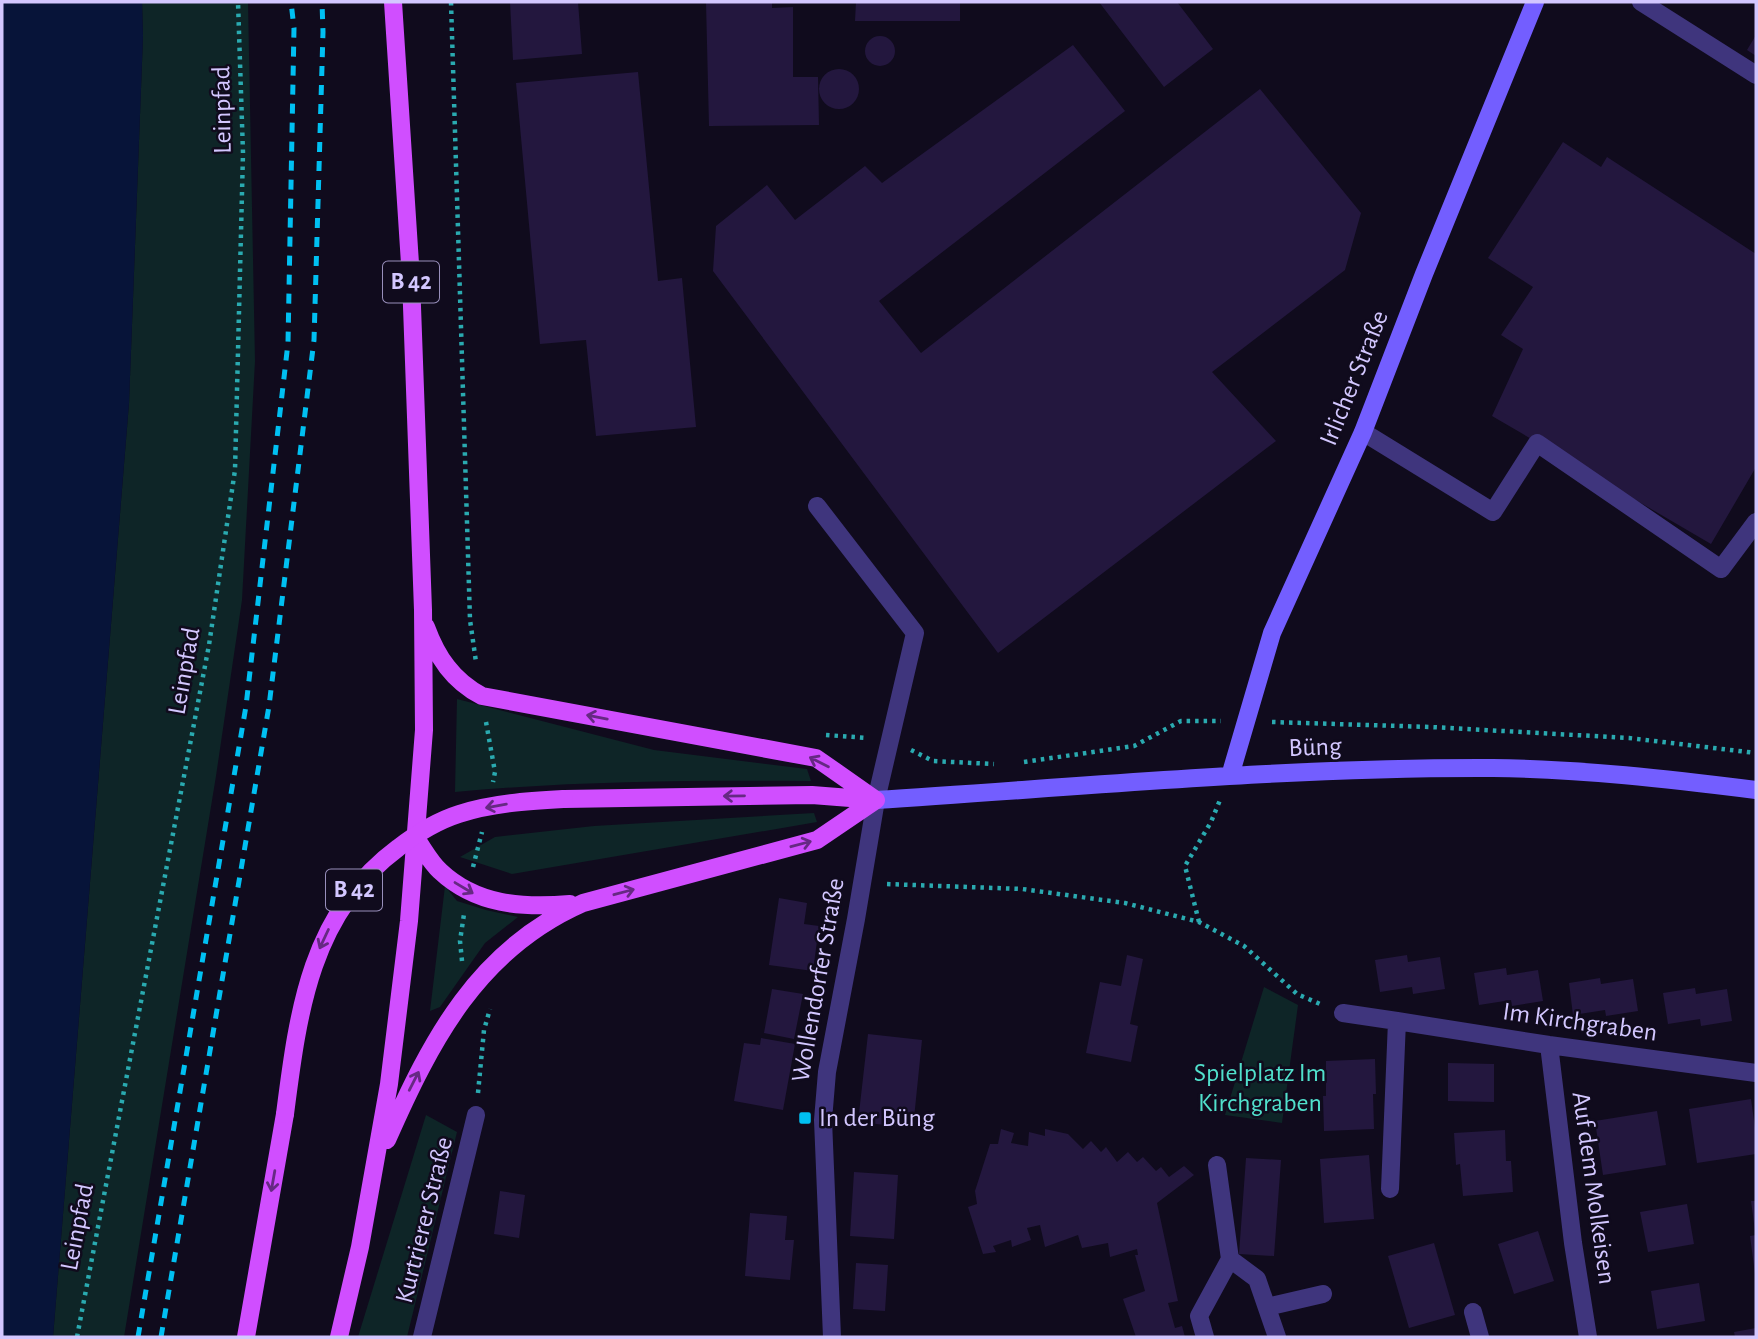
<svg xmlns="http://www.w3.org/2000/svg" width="1758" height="1339" font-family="'Alegreya Sans',sans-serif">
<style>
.green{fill:#0e2527}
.water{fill:#071439}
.building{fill:#23173e}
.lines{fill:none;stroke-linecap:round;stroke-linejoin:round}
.path{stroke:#2aaab0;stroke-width:4.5;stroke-dasharray:3.5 5;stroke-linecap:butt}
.lane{stroke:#3f357d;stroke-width:18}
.street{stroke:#3f357d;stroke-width:18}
.secondary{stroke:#735eff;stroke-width:18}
.primary{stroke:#d04eff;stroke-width:18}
.rail{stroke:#00c0f2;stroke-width:5;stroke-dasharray:10 9;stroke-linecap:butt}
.primary-bridge{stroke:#d04eff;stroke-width:18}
.oneway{stroke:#662983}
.poi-dot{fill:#00c0f2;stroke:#100b1d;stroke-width:2.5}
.labels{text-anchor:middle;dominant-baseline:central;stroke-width:5;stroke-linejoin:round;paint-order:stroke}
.shield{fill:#100b1d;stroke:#988fbb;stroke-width:2}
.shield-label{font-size:24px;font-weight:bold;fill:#d3c7ff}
.street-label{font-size:26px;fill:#d3c7ff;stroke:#100b1d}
.park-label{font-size:26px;fill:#51e0cc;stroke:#100b1d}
.poi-label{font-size:26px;fill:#d3c7ff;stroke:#100b1d;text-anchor:start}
</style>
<rect width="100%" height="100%" fill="#100b1d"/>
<path class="green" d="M142,2H248L255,361L242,600L216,776L124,1337H53L129,403L143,36Z
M457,699L654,750L807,769L811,781C691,780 573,781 455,792Z
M814,813L817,822L512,874L460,857L495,837L594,826Z
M445,886L457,901L486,910L518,917L485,943L440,1007L430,1011Z
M1264,987L1298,1005L1282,1123L1225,1115Z
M426,1115L457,1132L407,1337H358Z"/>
<path class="water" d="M2,2H142L143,36L129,403L53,1337H2Z"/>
<path class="building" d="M510,2H578L582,54L513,60Z
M706,2H772V8L793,7V77H818L819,125L709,126Z
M856,2H960V21H855Z
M1099,2H1177L1213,49L1164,87Z
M1756,35V56L1747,50Z
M865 51a15 15 0 1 1 30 0a15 15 0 1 1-30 0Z
M1073,45L1125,111L879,301L921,353L1260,89L1361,213L1345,270L1212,372L1276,441L998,653L713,271L716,226L767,185L795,220L865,166L882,183Z
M819 89a20 20 0 1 1 40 0a20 20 0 1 1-40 0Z
M638,72L658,281L682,278L696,427L596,436L586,340L540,344L516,83Z
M1563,142L1601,167L1607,157L1756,254V467L1711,544L1492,416L1523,349L1501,335L1533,287L1488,258Z
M779,898L807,903L804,924L819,926L813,971L769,965Z
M1127,955L1143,959L1130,1024L1138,1026L1131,1062L1086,1053L1100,982L1121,986Z
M1407,955L1408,962L1440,957L1445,989L1413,994L1412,987L1380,992L1375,960Z
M1506,968L1507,975L1538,970L1543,1001L1512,1006L1511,1000L1479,1005L1474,973Z
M1600,978L1601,984L1633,979L1638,1011L1606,1016L1605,1010L1573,1015L1569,983Z
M1695,988L1696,994L1727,989L1732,1021L1701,1026L1700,1019L1668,1024L1663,993Z
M772,989L803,994L794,1039L764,1033Z
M868,1034L922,1040L913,1128L858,1122Z
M761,1038L795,1044L783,1110L734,1101L744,1043L760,1045Z
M1375,1059L1376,1094H1373L1374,1129L1324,1131L1323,1096H1326V1061Z
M1448,1063L1494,1064V1102L1448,1101Z
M1751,1099L1756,1135V1154L1697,1163L1689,1109Z
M1657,1111L1666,1165L1603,1175L1595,1121Z
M1001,1129L1014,1133L1011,1143L1028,1146L1029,1132L1045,1136V1129L1068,1134L1083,1149L1091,1141L1101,1152L1106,1147L1117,1162L1128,1152L1137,1162L1143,1157L1156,1171L1161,1167L1169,1177L1184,1166L1194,1175L1157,1203L1178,1301L1168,1303L1175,1328L1182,1326L1185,1337H1136L1123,1299L1145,1291L1135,1255H1138L1137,1249L1110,1257L1108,1243L1082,1248L1078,1235L1045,1247L1040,1225L1027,1228L1031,1240L1012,1247L1011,1240L993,1246L996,1252L983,1254L968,1207L977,1204L975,1191L990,1144H998Z
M1505,1130L1506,1161H1511L1513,1192L1463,1196L1460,1164L1456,1165L1454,1133Z
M1369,1155L1374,1219L1324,1223L1320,1159Z
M1246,1158L1281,1160L1274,1256L1239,1254Z
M854,1172L898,1175L894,1239L850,1236Z
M500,1191L525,1195L519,1238L494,1234Z
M1751,1201H1756V1231H1755Z
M1687,1204L1694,1244L1648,1252L1640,1212Z
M750,1213L787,1216L785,1240H794L790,1280L745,1276Z
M1538,1231L1554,1281L1514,1294L1498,1244Z
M1756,1235V1274H1755L1750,1236Z
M1434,1243L1455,1315L1409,1328L1388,1256Z
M856,1263L888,1265L885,1311L853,1309Z
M1699,1283L1705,1321L1657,1329L1651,1291Z
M1756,1328V1337H1735L1734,1332Z"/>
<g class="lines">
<path class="path" d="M451,2L470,620L476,662
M486,722L495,772L493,782
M1272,722L1431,727L1629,738L1756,753
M826,735L867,738
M911,750L933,761L994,764
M1024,762L1134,746L1181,721H1221
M473,867L482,832
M887,884L1022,889L1125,903L1199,922L1244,946L1297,994L1320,1004
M1199,922L1185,866L1211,822L1220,800
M462,961L460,941L464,914
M478,1093L484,1030L490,1009
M77,1337L209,645L235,470L243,153L238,2"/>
<path class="lane" d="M1641,2L1756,75
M1363,432L1493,512L1537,443L1721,569L1756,522
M817,506L915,633L876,800
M1217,1165L1230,1259L1257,1279L1277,1337
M1267,1307L1323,1294
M1205,1337L1199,1316L1230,1259"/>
<path class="street" d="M1343,1013L1397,1021
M1549,1045L1573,1243L1588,1337
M1390,1189L1397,1021L1549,1045L1756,1073
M1473,1312L1480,1337
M422,1337L476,1115
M832,1337L823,1120L827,1072L856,919L876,800"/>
<path class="secondary" d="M1230,776L1272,633L1363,432L1424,274L1535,2
M876,800C1081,787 1287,767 1493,768C1582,769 1669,779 1756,790"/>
<path class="primary" d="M426,627C437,657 453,681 482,696L816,758L876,800
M564,799L812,795L876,800
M417,840C424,850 431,863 440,871C476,905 522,908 570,904
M387,1140C431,1040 478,949 583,903L817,840L876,800
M246,1337L285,1114
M339,1337L360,1247L389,1084L409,921L424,730L423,610L411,279L393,2"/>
<path class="rail" d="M138,1337L246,706L288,343L294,28L291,2
M161,1337L269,706L314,340L323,32L322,2"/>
<path class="primary-bridge" d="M285,1114C298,1013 310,913 398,848C416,834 437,821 459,814C493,803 529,801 564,799"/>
</g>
<defs><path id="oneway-shaft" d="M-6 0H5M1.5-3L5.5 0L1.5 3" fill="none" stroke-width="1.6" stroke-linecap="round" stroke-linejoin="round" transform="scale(1.75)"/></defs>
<g class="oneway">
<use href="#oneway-shaft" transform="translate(597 717) rotate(-169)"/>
<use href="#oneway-shaft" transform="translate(819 762) rotate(-153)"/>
<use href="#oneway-shaft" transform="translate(734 796) rotate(179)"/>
<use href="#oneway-shaft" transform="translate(496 806) rotate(170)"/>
<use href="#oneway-shaft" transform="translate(801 844) rotate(-15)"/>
<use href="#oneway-shaft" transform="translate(464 888) rotate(31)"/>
<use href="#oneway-shaft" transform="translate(624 892) rotate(-15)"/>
<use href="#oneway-shaft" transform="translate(324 939) rotate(115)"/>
<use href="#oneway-shaft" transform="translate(414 1081) rotate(-63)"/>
<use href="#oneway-shaft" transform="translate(273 1181) rotate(100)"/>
</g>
<rect class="poi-dot" x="798" y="1111" width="14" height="14" rx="3.5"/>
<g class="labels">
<g class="shield">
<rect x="383" y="261.5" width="56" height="41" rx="5"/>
<rect x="326" y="869.5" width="56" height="41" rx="5"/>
</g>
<g class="shield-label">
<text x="411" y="282">B 42</text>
<text x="354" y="890">B 42</text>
</g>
<g class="street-label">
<text transform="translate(222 110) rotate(-91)">Leinpfad</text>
<text transform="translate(1354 378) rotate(-68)">Irlicher Straße</text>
<text transform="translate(184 671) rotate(-80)">Leinpfad</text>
<text transform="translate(1315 747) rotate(-2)">Büng</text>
<text transform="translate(818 980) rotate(-80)">Wollendorfer Straße</text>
<text transform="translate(1580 1022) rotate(8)">Im Kirchgraben</text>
<text transform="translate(1594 1188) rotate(82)">Auf dem Molkeisen</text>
<text transform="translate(424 1220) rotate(-76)">Kurtrierer Straße</text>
<text transform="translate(77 1227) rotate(-79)">Leinpfad</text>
</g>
<g class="park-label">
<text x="1260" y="1073">Spielplatz Im<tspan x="1260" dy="30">Kirchgraben</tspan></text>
</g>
<g class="poi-label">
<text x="819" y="1118">In der Büng</text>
</g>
</g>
<rect width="1758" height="1339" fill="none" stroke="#d3c7ff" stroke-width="7"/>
</svg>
